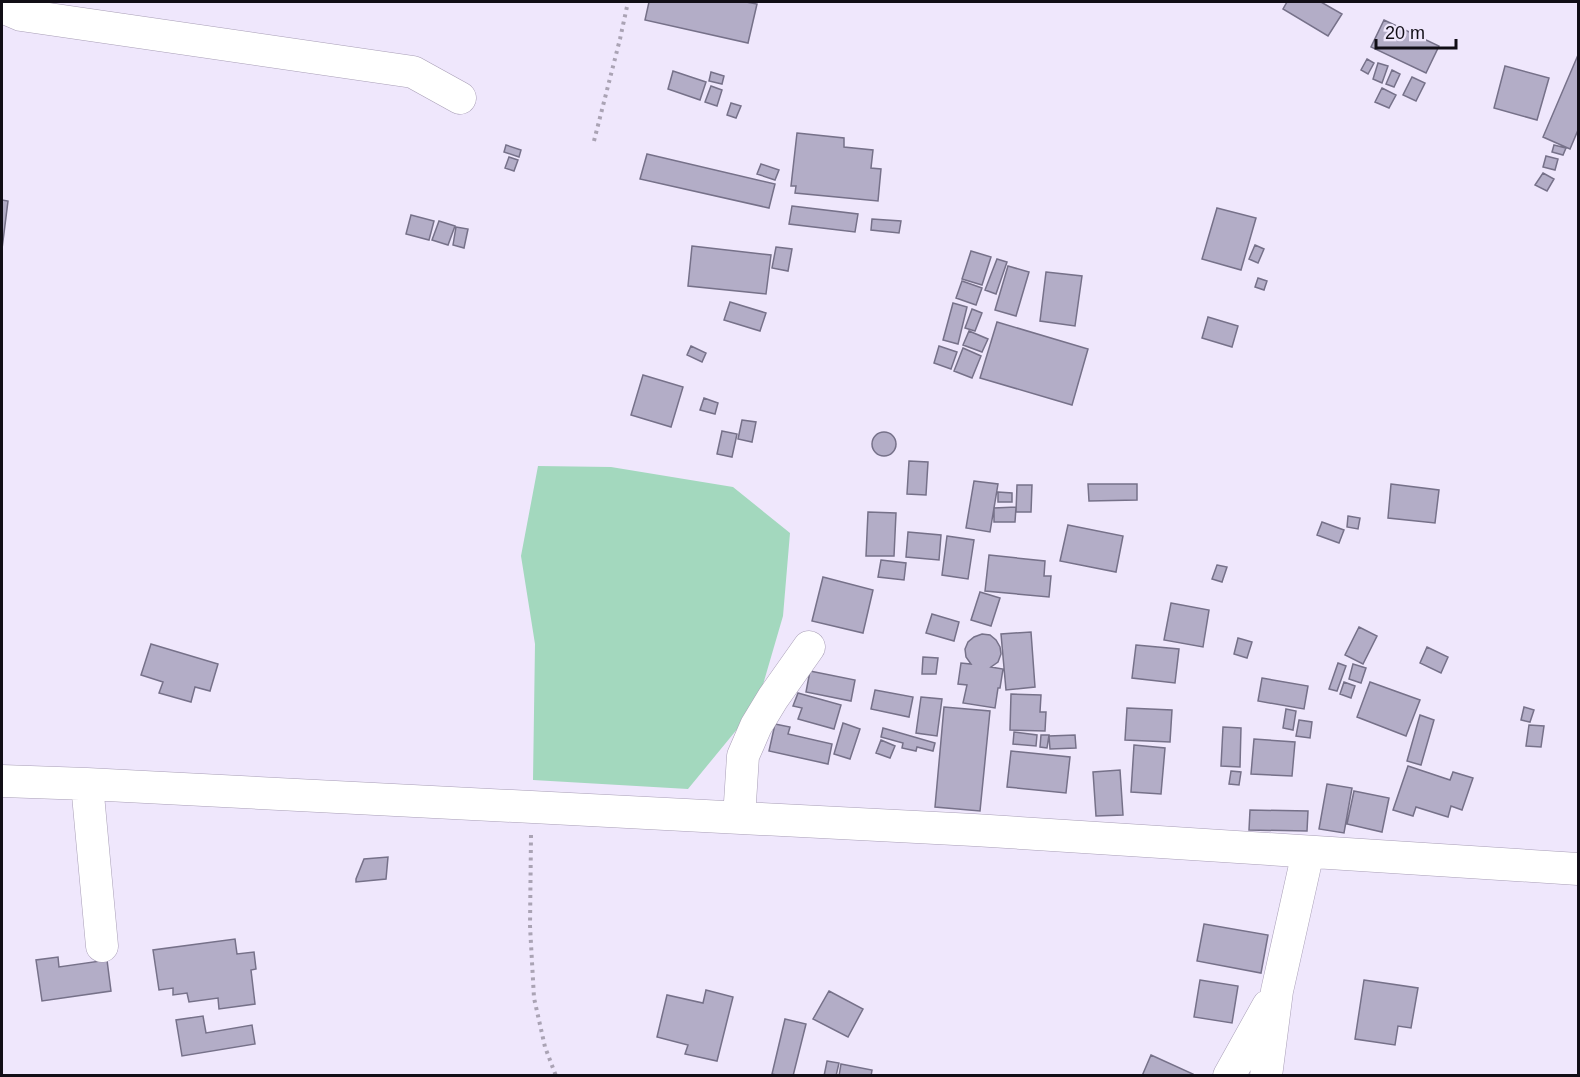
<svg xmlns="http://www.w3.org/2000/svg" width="1580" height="1077" font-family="Arial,sans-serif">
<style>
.green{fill:#a3d8be}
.building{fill:#b3adc7;stroke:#767189;stroke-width:1.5}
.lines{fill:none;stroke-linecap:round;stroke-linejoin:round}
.minor-casing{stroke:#a89eb6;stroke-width:33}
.path{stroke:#aaa3b4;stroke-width:4;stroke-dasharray:3 4.5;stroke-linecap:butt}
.minor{stroke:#fff;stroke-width:32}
</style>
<rect width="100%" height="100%" fill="#efe7fc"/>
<path class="green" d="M538,466L611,467L733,487L790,533L783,616L757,705L688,789L533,780L535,644L521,556Z"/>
<path class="building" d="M649,2H746L757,4L748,43L645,20Z
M1287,2H1321L1342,14L1328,36L1283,9Z
M1384,20L1439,46L1426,73L1371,47Z
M1578,55V130L1570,149L1543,137Z
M1367,59L1374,63L1368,74L1361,70Z
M1378,63L1388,66L1382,83L1373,79Z
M1505,66L1549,78L1537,120L1494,108Z
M1392,70L1400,74L1394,87L1386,84Z
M673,71L706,82L700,100L668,89Z
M711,72L724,76L722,84L709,81Z
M1412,77L1425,83L1416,101L1403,95Z
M711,86L722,90L717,106L705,102Z
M1382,88L1396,95L1389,108L1375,102Z
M731,103L741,106L736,118L727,115Z
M797,133L844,138V147L873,150L871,168L881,169L878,201L795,193L796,186H791Z
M506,145L521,150L519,157L504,152Z
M1554,145L1566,148L1563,155L1552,152Z
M647,154L775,184L769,208L640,179Z
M1546,156L1558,159L1555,170L1543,167Z
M509,157L518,160L514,171L505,168Z
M761,164L779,170L775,180L757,174Z
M1543,173L1554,179L1547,191L1535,185Z
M2,200L8,201L2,249Z
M792,206L858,214L855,232L789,224Z
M1217,208L1256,218L1241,270L1202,259Z
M411,215L434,221L429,240L406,234Z
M872,219L901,221L899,233L871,230Z
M439,221L455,226L448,245L432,240Z
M456,227L468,229L464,248L453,245Z
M1255,245L1264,249L1258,263L1249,259Z
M692,246L771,255L766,294L688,286Z
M776,247L792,249L788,271L772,268Z
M971,251L991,257L982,285L962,279Z
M997,259L1007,262L996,294L985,290Z
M1008,266L1029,272L1016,316L995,310Z
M1046,272L1082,276L1075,326L1040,321Z
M1258,278L1267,281L1264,290L1255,287Z
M962,281L982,288L976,305L956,298Z
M730,302L766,313L760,331L724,320Z
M953,303L967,307L958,344L943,340Z
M972,309L982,313L975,331L965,328Z
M1208,317L1238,326L1232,347L1202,338Z
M997,322L1088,349L1072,405L980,378Z
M969,331L988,339L982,352L963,345Z
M691,346L706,353L702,362L687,355Z
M939,346L957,352L951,369L934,363Z
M963,348L981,356L972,378L954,371Z
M643,375L683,387L671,427L631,415Z
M704,398L718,403L715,414L700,410Z
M742,420L756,422L752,442L738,439Z
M722,431L737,434L732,457L717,454Z
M872 444a12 12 0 1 1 24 0a12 12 0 1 1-24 0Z
M909,461L928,462L926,495L907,494Z
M974,481L998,484L990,532L966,528Z
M1088,484H1137V500L1089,501Z
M1391,484L1439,490L1435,523L1388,518Z
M1017,485H1032L1031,512H1016Z
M998,492L1012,493V502H998Z
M1016,507L1015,522H994V508Z
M868,512L896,513L894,556H866Z
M1348,516L1360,518L1358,529L1347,527Z
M1322,522L1344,530L1339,543L1317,535Z
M1068,525L1123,536L1116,572L1060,561Z
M908,532L941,535L939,560L906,557Z
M947,536L974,540L968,579L942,575Z
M989,555L1045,561L1044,576H1051L1049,597L985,591Z
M881,560L906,563L904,580L878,577Z
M1217,565L1227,567L1222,582L1212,579Z
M823,577L873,590L863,633L812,621Z
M980,592L1000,598L991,626L971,620Z
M1171,603L1209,610L1203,647L1164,640Z
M932,614L959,622L954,641L926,633Z
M1359,627L1377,636L1363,664L1345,655Z
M1031,632L1035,687L1006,690L1001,634Z
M982,634L990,635L996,640L1000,647L1001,654L998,662L991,667L1003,669L1000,688H998L995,708L963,703L967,685L958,684L961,663L971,664L966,657L965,649L968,642L974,637Z
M1238,638L1252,642L1247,658L1234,654Z
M151,644L218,664L210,691L195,687L191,702L159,693L163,682L141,675Z
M1136,645L1179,649L1175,683L1132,678Z
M1427,647L1448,657L1441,673L1420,663Z
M923,657L938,658L936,674H922Z
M1338,663L1346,666L1337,691L1329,689Z
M1353,664L1366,668L1361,683L1349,679Z
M810,671L855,680L851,701L806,692Z
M1262,678L1308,686L1304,709L1258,701Z
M1344,682L1355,686L1351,698L1340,694Z
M1370,682L1420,700L1406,736L1357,717Z
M875,690L913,697L909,717L871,709Z
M798,693L841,705L834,729L798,719L802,708L793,706Z
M1011,694L1041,695L1040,712H1046L1045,731L1010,730Z
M921,697L942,699L937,736L916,733Z
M944,707L990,711L980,811L935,807Z
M1524,707L1534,710L1530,722L1521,720Z
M1127,708L1172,710L1170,742L1125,740Z
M1286,709L1296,711L1293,730L1283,728Z
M1420,715L1434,720L1421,765L1407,761Z
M1299,720L1312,722L1310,738L1296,736Z
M843,723L860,729L850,759L834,754Z
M775,724L790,727L788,734L832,744L828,764L769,751Z
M1529,725L1544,726L1541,747L1526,746Z
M1223,727L1241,728L1240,767L1221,766Z
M883,728L935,743L933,751L917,747L916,751L902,748L903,743L881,737Z
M1014,732L1037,735L1036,746L1013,744Z
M1041,735H1049L1047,748L1040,747Z
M1075,735L1076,748L1050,749L1049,736Z
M1254,739L1295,742L1292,776L1251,774Z
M881,740L895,746L890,758L876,753Z
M1134,745L1165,748L1161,794L1131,792Z
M1011,751L1070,757L1066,793L1007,787Z
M1408,766L1450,780L1453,772L1473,778L1462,810L1451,806L1448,817L1416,807L1413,816L1393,810Z
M1120,770L1123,815L1096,816L1093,772Z
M1231,771L1241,772L1239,785L1229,784Z
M1327,784L1352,788L1344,833L1319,829Z
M1354,791L1389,798L1382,832L1347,824Z
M1250,810L1308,811L1307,831L1249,830Z
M388,857L386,879L356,882V879L364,859Z
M1204,924L1268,935L1261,973L1197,961Z
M235,939L237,954L254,952L256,969L251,970L255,1004L219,1009L218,998L189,1002L187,993L173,995V988L159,990L153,950Z
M58,957L59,967L107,960L111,991L42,1001L36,960Z
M1200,980L1238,986L1232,1023L1194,1017Z
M1364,980L1418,988L1411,1028L1398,1026L1395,1045L1355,1039Z
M706,990L733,997L717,1061L685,1054L688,1045L657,1037L667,995L703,1003Z
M829,991L863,1009L848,1037L813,1019Z
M203,1016L206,1033L252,1025L255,1044L182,1056L176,1020Z
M785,1019L806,1024L793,1076H780L772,1074Z
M1151,1055L1193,1074L1192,1076H1142Z
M827,1061L839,1063L836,1076H824Z
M841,1064L872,1070L871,1076H839Z"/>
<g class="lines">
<defs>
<path id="minor" d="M2,7L21,15L413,72L460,98
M2,781L87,784L974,830L1578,869
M87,784L102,946
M739,818L743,756L756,726L773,698L809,647
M1229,1076L1268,1006
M1266,1076L1277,991L1308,852"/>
</defs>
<use href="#minor" class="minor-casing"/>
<path class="path" d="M594,141L620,39L628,2
M531,835L530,926L534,998L545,1047L556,1076"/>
<use href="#minor" class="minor"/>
</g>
<rect width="1580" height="1077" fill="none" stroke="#110e16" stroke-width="6"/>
<path d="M1376 39v9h80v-9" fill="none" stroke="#110e16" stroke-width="3"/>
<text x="1385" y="39" font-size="18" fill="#110e16" stroke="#efe7fc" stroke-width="4.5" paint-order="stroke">20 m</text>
</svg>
